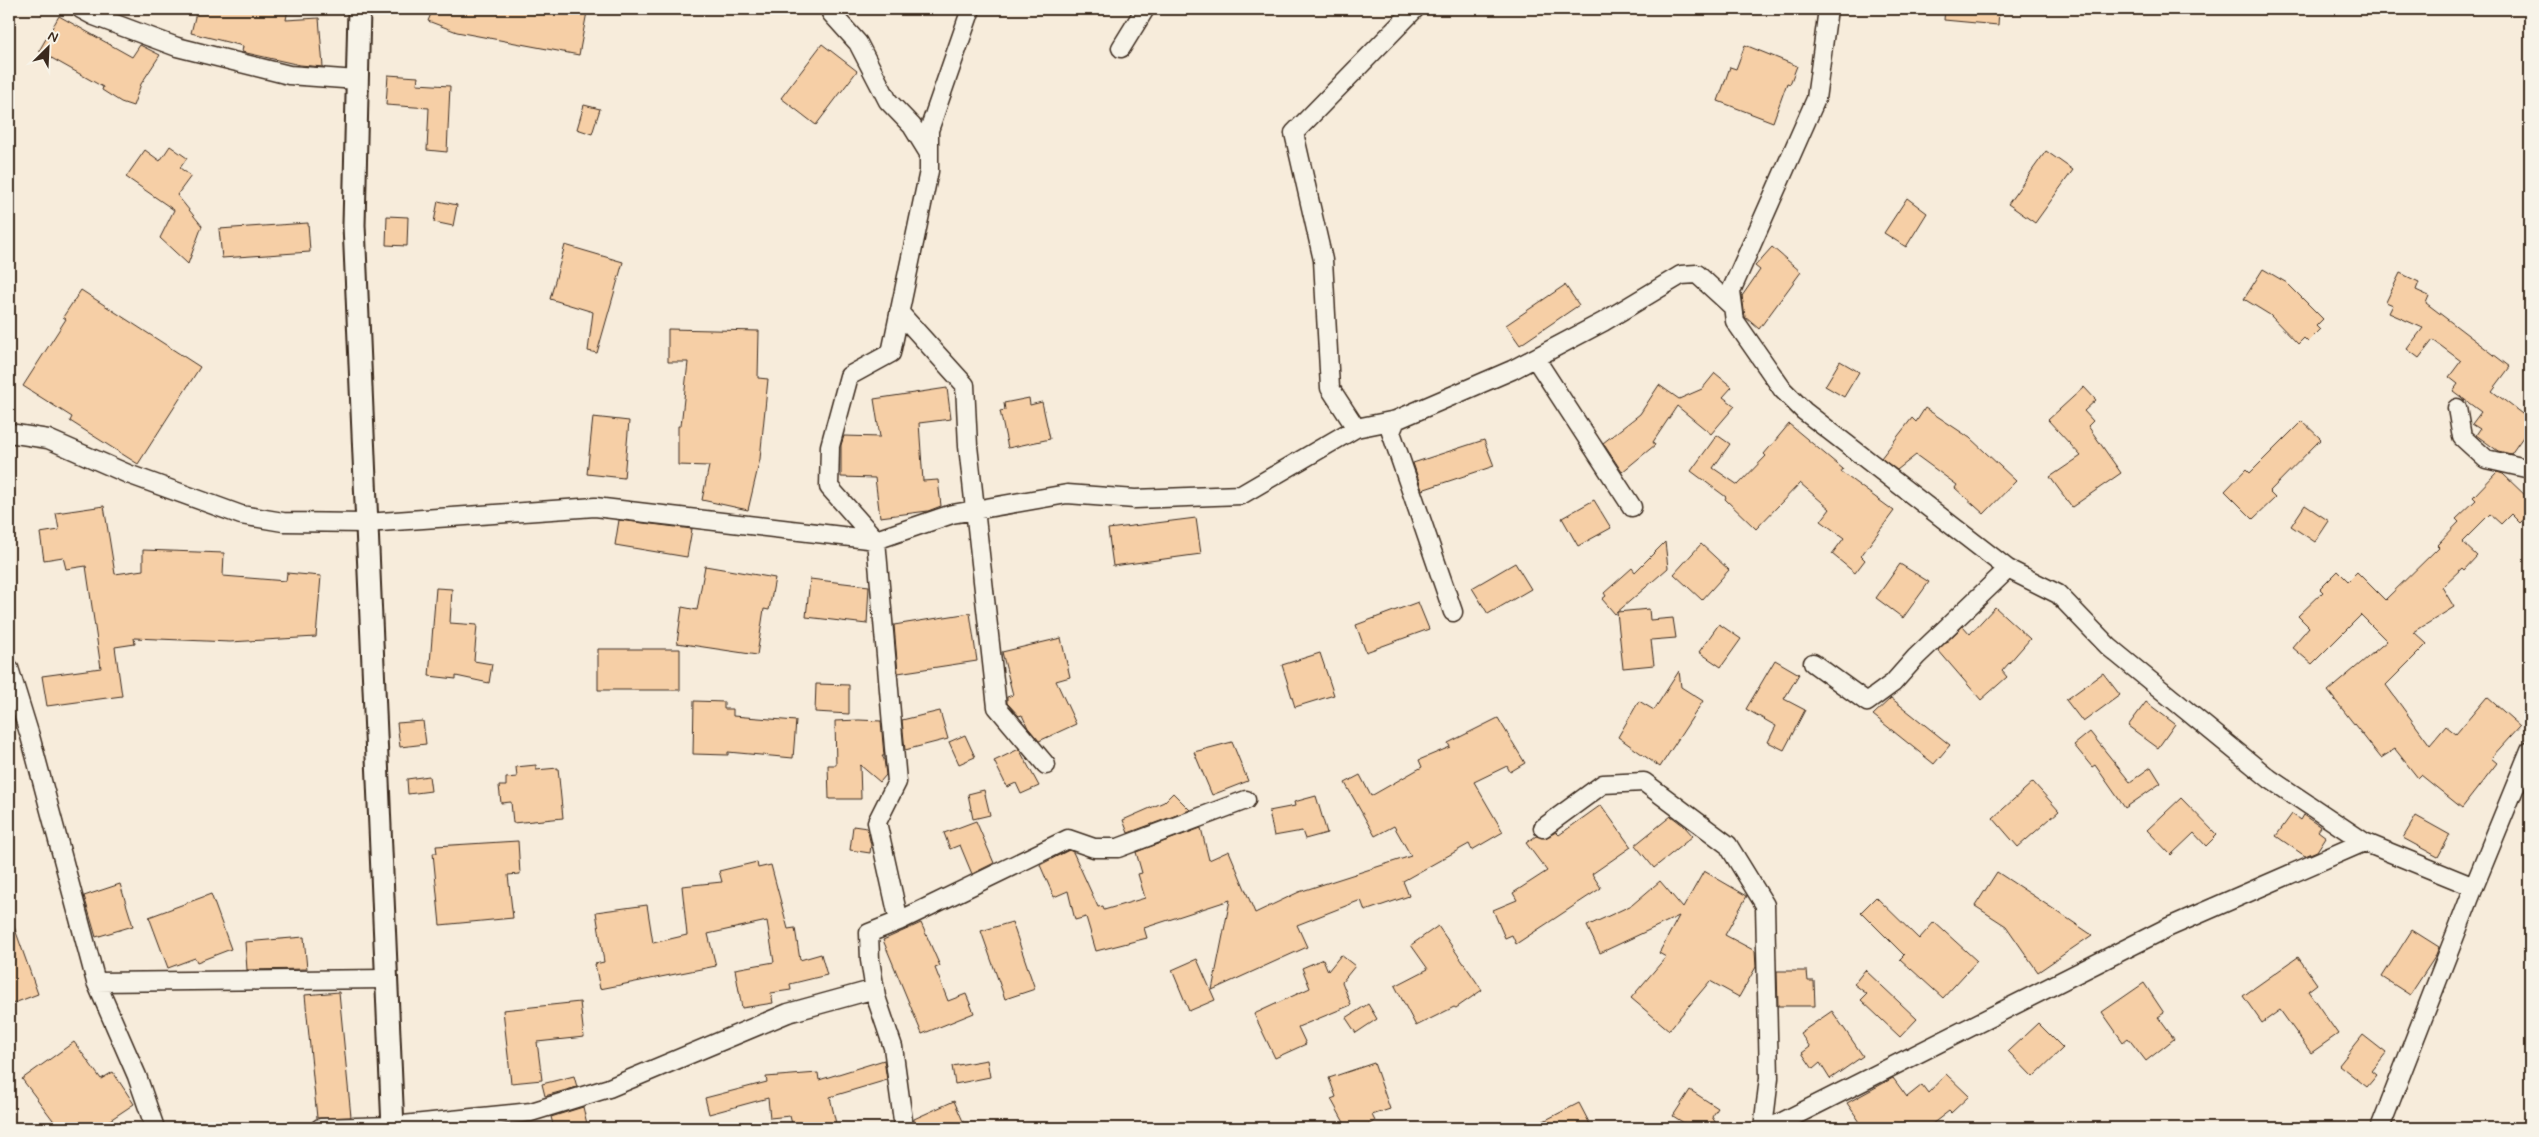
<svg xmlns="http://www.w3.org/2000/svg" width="2539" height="1137" font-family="Mynerve,sans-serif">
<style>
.building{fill:#f6cfa6;stroke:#3b2a1e}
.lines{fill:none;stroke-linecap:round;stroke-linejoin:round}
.minor-casing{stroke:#3b2a1e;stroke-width:21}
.tertiary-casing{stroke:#3b2a1e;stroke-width:25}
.minor{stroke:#f7f3e8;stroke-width:18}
.tertiary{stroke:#f7f3e8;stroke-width:21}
</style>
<rect width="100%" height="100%" fill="#f7ecdb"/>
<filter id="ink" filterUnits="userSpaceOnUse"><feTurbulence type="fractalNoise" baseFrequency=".02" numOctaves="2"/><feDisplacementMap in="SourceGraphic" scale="10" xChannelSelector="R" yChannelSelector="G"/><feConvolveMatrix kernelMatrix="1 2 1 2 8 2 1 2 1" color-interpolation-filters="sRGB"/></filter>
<g filter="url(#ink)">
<path class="building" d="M197,9H288L286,20L319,18L323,67L300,65L242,52L243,46L191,33Z
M433,9H567L587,12L579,55L457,32L428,21Z
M1945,9H1999L1998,25L1944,20Z
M59,16L132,57L140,45L160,55L141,84L133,106L121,102L102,90L103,87L39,51Z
M822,44L857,71L816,125L781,98Z
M1745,45L1797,66L1790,84L1787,83L1773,122L1718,101L1730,67L1736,69Z
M388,75L418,77L417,84L450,86L447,152L427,150L429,108L386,105Z
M584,105L600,109L592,134L577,129Z
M170,146L187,158L180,168L191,176L177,195L202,226L188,264L160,238L174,210L126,177L145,150L160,161Z
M2046,151L2073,170L2035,223L2008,204Z
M1907,198L1927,213L1906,247L1884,233Z
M438,201L457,205L453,226L434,222Z
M387,216L408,217L407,246L386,245Z
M308,223L310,252L222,258L219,229Z
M565,245L623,262L597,353L588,351L593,312L550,299Z
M1772,247L1801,272L1759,329L1745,317L1742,296L1760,270L1755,266Z
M2263,269L2287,283L2323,319L2316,326L2320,330L2308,342L2304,338L2298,344L2270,315L2244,299Z
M2400,273L2419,282L2416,290L2429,296L2426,303L2510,367L2492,391L2530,420V427L2511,454L2498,451L2476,435L2480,429L2472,424L2481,412L2453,391L2458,384L2449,377L2461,361L2433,340L2419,358L2407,349L2423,328L2389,313L2393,305L2386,302Z
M1565,285L1579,305L1520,345L1506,325Z
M81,290L200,367L138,464L70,421L72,417L23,386L66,319L63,317Z
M668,329L759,331L758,378L768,379L760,459L748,510L702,500L709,466L678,465V426H681L688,362H668Z
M1840,361L1859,372L1844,397L1825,386Z
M1715,373L1732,387L1723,397L1735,406L1711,434L1677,406L1653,442L1655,445L1622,472L1603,443L1640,414L1659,385L1679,399L1702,389Z
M2084,387L2096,400L2084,411L2093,421L2088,426L2121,473L2072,507L2050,477L2081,456L2048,420Z
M947,388L951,419L919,423L923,481L938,480L941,506L928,511L880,517L875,478L841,477V445L844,436L880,437L874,399Z
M1029,398L1030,405L1042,402L1050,439L1008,448L1000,411L1005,410L1004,403Z
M1925,408L1970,438L2016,481L1984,514L1955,488L1957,485L1916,455L1897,470L1881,458L1912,418L1916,422Z
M593,417L629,421L624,478L587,474Z
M2302,421L2321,439L2269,492L2275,498L2253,519L2225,491L2246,469L2250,473Z
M1789,424L1843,469L1841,472L1894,511L1861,556L1865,560L1855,573L1832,554L1844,538L1821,521L1830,509L1800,483L1756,529L1725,499L1726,497L1691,471L1717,435L1730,444L1713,468L1738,485L1766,456L1764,454Z
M1484,440L1494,466L1422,490L1413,463Z
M2497,472L2503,474L2530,500V513L2520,523L2511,514L2501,524L2490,514L2462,542L2477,556L2464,570L2462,568L2442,587L2454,607L2414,632L2427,644L2386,685L2430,745L2446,726L2456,734L2487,697L2520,726L2491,758L2497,763L2462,808L2421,775L2418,778L2395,749L2381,758L2328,691L2387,641L2361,615L2312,664L2292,647L2309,627L2298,616L2323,592L2320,589L2338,571L2348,581L2357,572L2385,600L2439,547L2437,545L2459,522L2456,519L2476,500L2473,497Z
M1594,500L1611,528L1578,546L1562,518Z
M2305,505L2329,521L2315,542L2291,526Z
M104,506L115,574L143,570V550L224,553L223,576L286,581L287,573L321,576L316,637L230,642L134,638L135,644L115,647L122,696L47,706L42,676L101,668L86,566L66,569L63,557L44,560L40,533L59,530L56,513Z
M1196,518L1201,554L1113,566L1108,529Z
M619,520L692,529L687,557L615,545Z
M1665,542L1668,568L1615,614L1602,599L1606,596L1604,593L1632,568L1635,572Z
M1701,544L1729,570L1702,600L1674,574Z
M1515,563L1531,589L1488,614L1472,588Z
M1900,564L1929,582L1903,618L1876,598Z
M705,566L775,578L769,610L764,609L757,655L677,643L682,607L697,610Z
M810,579L869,586L867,624L806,617Z
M436,588L452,589L450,623L477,625L474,661L492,664L489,683L456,676V679L429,676Z
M1418,602L1429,629L1366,652L1356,625Z
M1995,607L2030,639L2002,671L2007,677L1981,700L1938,650L1963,626L1970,634Z
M1649,609L1650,620L1673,618L1676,638L1651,640L1654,665L1623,668L1617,612Z
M970,613L977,661L898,673L894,625Z
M1719,624L1741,639L1721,667L1699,652Z
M1061,638L1070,677L1056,681L1076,724L1039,741L1028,728L1022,715L1019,716L1007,703V697L1013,695L1002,652Z
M598,649H680V690H598Z
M1320,653L1334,695L1295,707L1282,665Z
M1775,660L1799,674L1784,699L1805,710L1784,750L1768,742L1776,726L1746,709Z
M1679,671L1681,687L1703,701L1660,767L1618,737L1639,701L1654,710Z
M2103,673L2120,695L2083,722L2066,700Z
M816,684L849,685V714L815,712Z
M1891,698L1950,745L1934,764L1873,715Z
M694,701L724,702V709H733V716L796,721L793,758L728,752V755L693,754Z
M2146,702L2175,724L2158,748L2128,726Z
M940,711L948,739L905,750L902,720Z
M1498,718L1525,763L1510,772L1507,766L1474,782L1503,832L1472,850L1469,844L1403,881L1409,896L1365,911L1361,900L1297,925L1307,947L1212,990L1230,900L1144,928L1147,938L1096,951L1086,917L1075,920L1068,891L1054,897L1040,865L1069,850L1073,852L1098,907L1103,906L1104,910L1145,898L1138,874L1142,873L1136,852L1201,828L1209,860L1229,851L1255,913L1299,892L1411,856L1394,826L1375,836L1345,783L1360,775L1371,796L1422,767L1419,760L1450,747L1448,743Z
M859,720L881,721L884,756H882L884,759L886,775L880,782L860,765L861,799H829L828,765H836L835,721Z
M423,721L426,744L400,747L397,723Z
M2090,732L2130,782L2151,767L2161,783L2125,808L2095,765L2092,767L2074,745Z
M965,735L975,757L959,764L949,742Z
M1232,742L1248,781L1212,795L1194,752Z
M1019,749L1039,786L1021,794L1016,783L1007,787L994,761Z
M536,765V770L558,768L563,818L513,823L511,802L501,803L499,786H506V778L517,777L516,767Z
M429,776L431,791L408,794L407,779Z
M2033,782L2059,811L2018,847L1993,818Z
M984,790L990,815L973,819L968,794Z
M1173,793L1190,810L1128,833L1123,820L1164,802Z
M1316,796L1327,833L1305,839L1302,831L1274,836L1269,811L1295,806L1294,802Z
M2181,798L2217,835L2206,846L2194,833L2171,855L2147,830Z
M1601,805L1631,847L1592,874L1601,888L1516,944L1512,935L1505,938L1493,910L1517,900L1513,893L1547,871L1526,843L1536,836L1545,838L1556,832L1559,835Z
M2292,814L2300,820L2303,815L2321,827L2318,831L2326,837L2317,851L2305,856L2276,836Z
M1671,816L1684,826L1693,836L1654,868L1635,845Z
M2416,816L2450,835L2438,857L2403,838Z
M976,821L994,863L972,874L960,845L950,849L944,833Z
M853,826L867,828L871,845L870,853L850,850Z
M518,841L520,874L508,875L513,918L440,925L433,853H437L436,846Z
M757,862L758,868L771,865L788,929L795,928L800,960L821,954L827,975L790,984L791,990L771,993L773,1003L742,1008L735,969L774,962L767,921L708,934L716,966L600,989L595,964L604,962L596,912L647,905L653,943L687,935L682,886L722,882L719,871Z
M1704,871L1747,896L1725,935L1755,951L1756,967L1739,997L1710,981L1669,1030L1631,998L1666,957L1659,953L1679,916L1600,953L1587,926L1632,905L1660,881L1683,908Z
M1997,872L2061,914L2092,935L2038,972L2006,926L1975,906Z
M120,884L133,926L96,937L84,896Z
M211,894L231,949L197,962L195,958L168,968L149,917Z
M1876,897L1919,939L1934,922L1977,961L1943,998L1900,959L1904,955L1861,912Z
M9,918H11L38,994L9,1005Z
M1012,922L1035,989L1005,999L981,931Z
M921,923L940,966L935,968L948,1001L966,994L974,1013L922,1034L883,940Z
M1438,926L1482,990L1456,1008L1454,1007L1416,1026L1395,986L1428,969L1411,945Z
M2412,930L2439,947L2435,957L2410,995L2382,977Z
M304,937L307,969L247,970L245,942Z
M1341,955L1355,966L1342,982L1351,1005L1298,1027L1306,1044L1275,1058L1254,1014L1310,988L1302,968L1323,959L1328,971Z
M2298,957L2317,984L2308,991L2338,1034L2311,1053L2280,1010L2262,1023L2243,996Z
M1197,959L1215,1000L1189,1011L1172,970Z
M1865,970L1917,1019L1900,1037L1861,1000L1867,994L1854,984Z
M1777,971H1807L1808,981H1814L1815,1006H1778Z
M2144,983L2164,1013L2158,1017L2174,1039L2146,1061L2128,1038L2123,1042L2102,1012Z
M339,992L351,1117L317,1118L305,995Z
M580,1002L584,1037L537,1042L542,1080L511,1083L503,1010Z
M1368,1004L1377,1019L1356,1033L1346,1018Z
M1832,1011L1863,1056L1830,1079L1820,1063L1813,1069L1802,1053L1810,1047L1800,1033Z
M2038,1023L2063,1048L2033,1077L2008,1051Z
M2363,1035L2386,1053L2372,1071L2377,1075L2367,1087L2339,1065Z
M74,1042L101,1079L113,1072L134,1104L98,1128H59L22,1079Z
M884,1060L887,1080L830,1097L837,1128H793L790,1116L770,1118L768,1098L709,1114L705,1098L767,1082L766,1077L818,1073L819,1080Z
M987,1060L990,1077L955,1084L952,1066Z
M1374,1063L1390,1109L1372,1115L1375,1121L1362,1128H1347L1331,1099L1336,1097L1329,1078Z
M1946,1074L1969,1096L1951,1113L1949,1111L1927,1128H1864L1847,1103L1893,1078L1907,1097L1922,1085L1928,1093Z
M574,1076L577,1087L545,1096L542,1084Z
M1690,1090L1718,1108L1712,1117L1719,1128H1692L1673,1116Z
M954,1101L966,1128H914V1119Z
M1579,1103L1592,1128H1530Z
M583,1107L588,1128H554L551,1117Z"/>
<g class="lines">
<defs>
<path id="minor" d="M81,9L94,16L177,47L289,75L357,80
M831,9V13L858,43L888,101L912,126L928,152
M1828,9L1816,99L1731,291L1735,321L1783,390L1804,411L2008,569L2058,594L2109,647L2270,779L2364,842
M1121,48L1145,9
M899,312L965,385L968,446L997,707L1046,765
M1535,358L1632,507
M2457,408L2462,437L2486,459L2530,469
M1356,428L1330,388L1323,260L1294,133L1415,9
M9,433L48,439L128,474L241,515L283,522L366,523L595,507L876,540L952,514L1067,494L1135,499L1241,495L1356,428L1396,420
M1453,612L1391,432L1396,420L1512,370L1603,322L1681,275L1697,274L1733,307
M1813,663L1867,702L1893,683L1916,657L2008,569
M9,668L30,736L96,982L137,1076L155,1128
M1543,828L1603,784L1644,782L1728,845L1765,905L1769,1078L1763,1128
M899,921L877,822L897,782L876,540L829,487L830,446L849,376L891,353L929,171V130L971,9
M96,982L387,979
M320,1128L393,1126L531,1112L609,1088L788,1013L875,989
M904,1128L893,1047L876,997L870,960L869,933L899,921L1068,839L1094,848H1118L1246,800
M1770,1128L2169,927L2364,842L2474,887
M2380,1128L2474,887L2530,750"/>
<path id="tertiary" d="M359,9L354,225L393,1128"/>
</defs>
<use href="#minor" class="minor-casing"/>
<use href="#tertiary" class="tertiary-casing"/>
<use href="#minor" class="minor"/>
<use href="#tertiary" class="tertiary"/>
</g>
</g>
<rect width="2539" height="1137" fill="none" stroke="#f7f3e8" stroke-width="30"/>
<rect x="15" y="15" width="2509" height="1107" fill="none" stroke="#3b2a1e" stroke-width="2" filter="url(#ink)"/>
<g transform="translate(48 48) rotate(24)" stroke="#f7f3e8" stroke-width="4" paint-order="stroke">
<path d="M0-4L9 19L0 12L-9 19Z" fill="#3b2a1e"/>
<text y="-8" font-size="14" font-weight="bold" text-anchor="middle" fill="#3b2a1e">N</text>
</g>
</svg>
